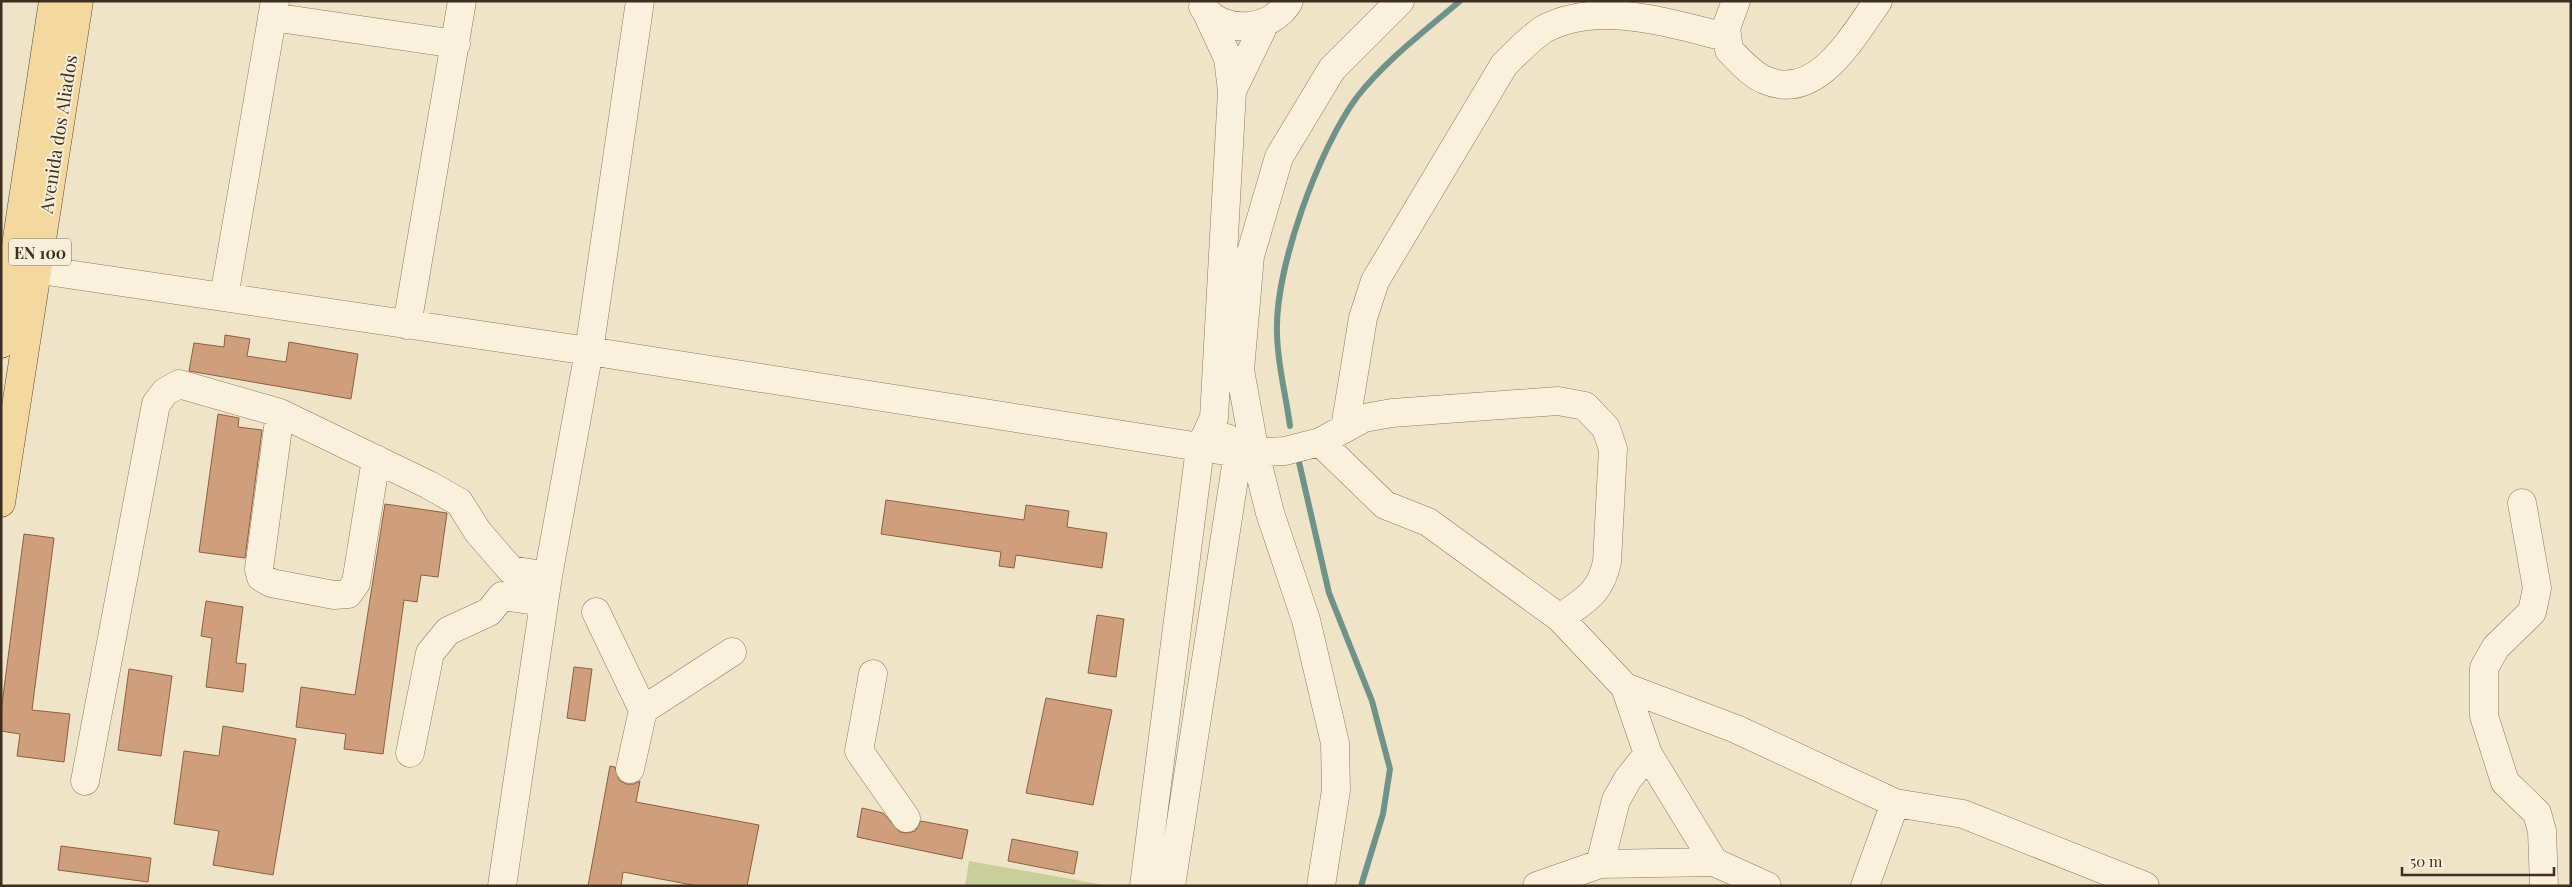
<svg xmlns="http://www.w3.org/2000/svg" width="2572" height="887" font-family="'Playfair Display',serif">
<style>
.green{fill:#c9cf9b}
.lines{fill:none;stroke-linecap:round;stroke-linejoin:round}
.stream{stroke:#6f938a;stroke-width:6}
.building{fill:#cf9f7d;stroke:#8d5f41}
.minor-casing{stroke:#8d765c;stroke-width:29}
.major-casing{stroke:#5b4430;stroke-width:29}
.minor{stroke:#faf1dc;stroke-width:28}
.major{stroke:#f3d9a0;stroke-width:28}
.labels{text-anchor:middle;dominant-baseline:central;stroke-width:4;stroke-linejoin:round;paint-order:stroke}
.shield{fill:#f7eed8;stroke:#756857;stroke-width:1}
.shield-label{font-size:16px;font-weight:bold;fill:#3d2e20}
.street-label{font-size:18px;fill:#3d2e20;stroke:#f7eed8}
</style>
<rect width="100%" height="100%" fill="#f0e4c8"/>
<path class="green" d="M969,861L1110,886H965Z"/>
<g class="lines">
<path class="stream" d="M1290,426C1286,395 1277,363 1277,332C1275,268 1319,148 1357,97C1386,60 1425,31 1460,1
M1299,462L1329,593L1372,701L1390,769L1383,814L1361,886"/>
</g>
<path class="building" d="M225,335L250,339L247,356L286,362L289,342L358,354L351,399L189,371L194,343L224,347Z
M218,414L239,418L238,427L262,430L245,558L199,552Z
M886,500L1024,520L1026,505L1069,511L1067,527L1107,533L1102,568L1016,555L1014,568L999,566L1001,552L881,534Z
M385,504L447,513L438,577L421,575L417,602L404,600L383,754L344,749L346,734L296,727L301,687L355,695Z
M24,534L54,538L32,710L70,714L64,762L17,756L20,734L1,731V712Z
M206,601L243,607L236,663L246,664L243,692L206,687L212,638L201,636Z
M1097,615L1124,619L1116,677L1088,673Z
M574,667L592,669L585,721L567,718Z
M129,669L172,676L161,756L118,750Z
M1046,698L1112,710L1093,805L1026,793Z
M223,726L296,739L273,875L213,865L219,831L174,824L184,751L219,756Z
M610,766L615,767L619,780L626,784H634L640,781L636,802L759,825L747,886H698L623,872L621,886H588Z
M862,808L883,813L900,832L908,833L915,831L921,821L968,830L962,859L857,837Z
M1012,839L1078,852L1074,874L1008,861Z
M61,846L151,858L148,882L58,870Z"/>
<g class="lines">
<defs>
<path id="minor" d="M1736,1L1726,28L1729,50C1739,60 1752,75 1765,80C1817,103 1853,36 1878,1
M1203,7C1223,36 1273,31 1289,1
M272,17L456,44
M1232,91L1265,23
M13,266L589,351L1238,453L1285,451L1320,442L1364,418L1392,413L1558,401L1585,406L1606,428L1613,449L1607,562C1600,594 1585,600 1560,618
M224,297L275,1
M407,325L462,1
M280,413L259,569L261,577L271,583L334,595L348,594L356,583L376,459
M1345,428L1363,318L1375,281L1504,65C1517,52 1529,39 1544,29C1600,0 1668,23 1726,37
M1320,442L1385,505L1428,522L1560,618L1625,687L1648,754L1714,862L1600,864L1537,886
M2522,503L2537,588L2532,612L2496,647L2484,668V716L2505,782L2537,813L2542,831L2544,886
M596,612L643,710
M873,674L859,751L906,818
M1625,687L1736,729L1895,803L1963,814L2145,886
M410,753L430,653L448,631L489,612L502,596L544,602
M630,769L643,710L732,652
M85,781L156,404L165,392L179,384L280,413L429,485L459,502L478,532L511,570L548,576
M1714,862L1767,886
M1600,864L1616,800L1628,779L1648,754
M502,886L548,576L589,351L640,1
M1144,886L1200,448L1214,418L1232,91L1228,58L1206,11
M1171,886L1238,453L1227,438
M1321,886L1336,790L1335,743L1306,620L1270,513L1255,453L1240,370L1250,256L1279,157L1332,69L1400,1
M1865,886L1895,803"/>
<path id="major" d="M1,344L53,1
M1,503L79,1"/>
</defs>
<use href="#minor" class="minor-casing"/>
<use href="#major" class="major-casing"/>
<use href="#minor" class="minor"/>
<use href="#major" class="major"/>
</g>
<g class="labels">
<rect class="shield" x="9" y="238.5" width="62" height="27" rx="4"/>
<g class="shield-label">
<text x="40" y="252">EN 100</text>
</g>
<g class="street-label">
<text transform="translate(58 134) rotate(-81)">Avenida dos Aliados</text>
</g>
</g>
<rect width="2572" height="887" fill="none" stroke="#3d2e20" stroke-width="5"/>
<path d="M2402 867v8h152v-8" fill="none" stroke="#3d2e20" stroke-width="2.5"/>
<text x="2410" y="867" font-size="15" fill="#3d2e20" stroke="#f7eed8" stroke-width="4" paint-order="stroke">50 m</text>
</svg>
